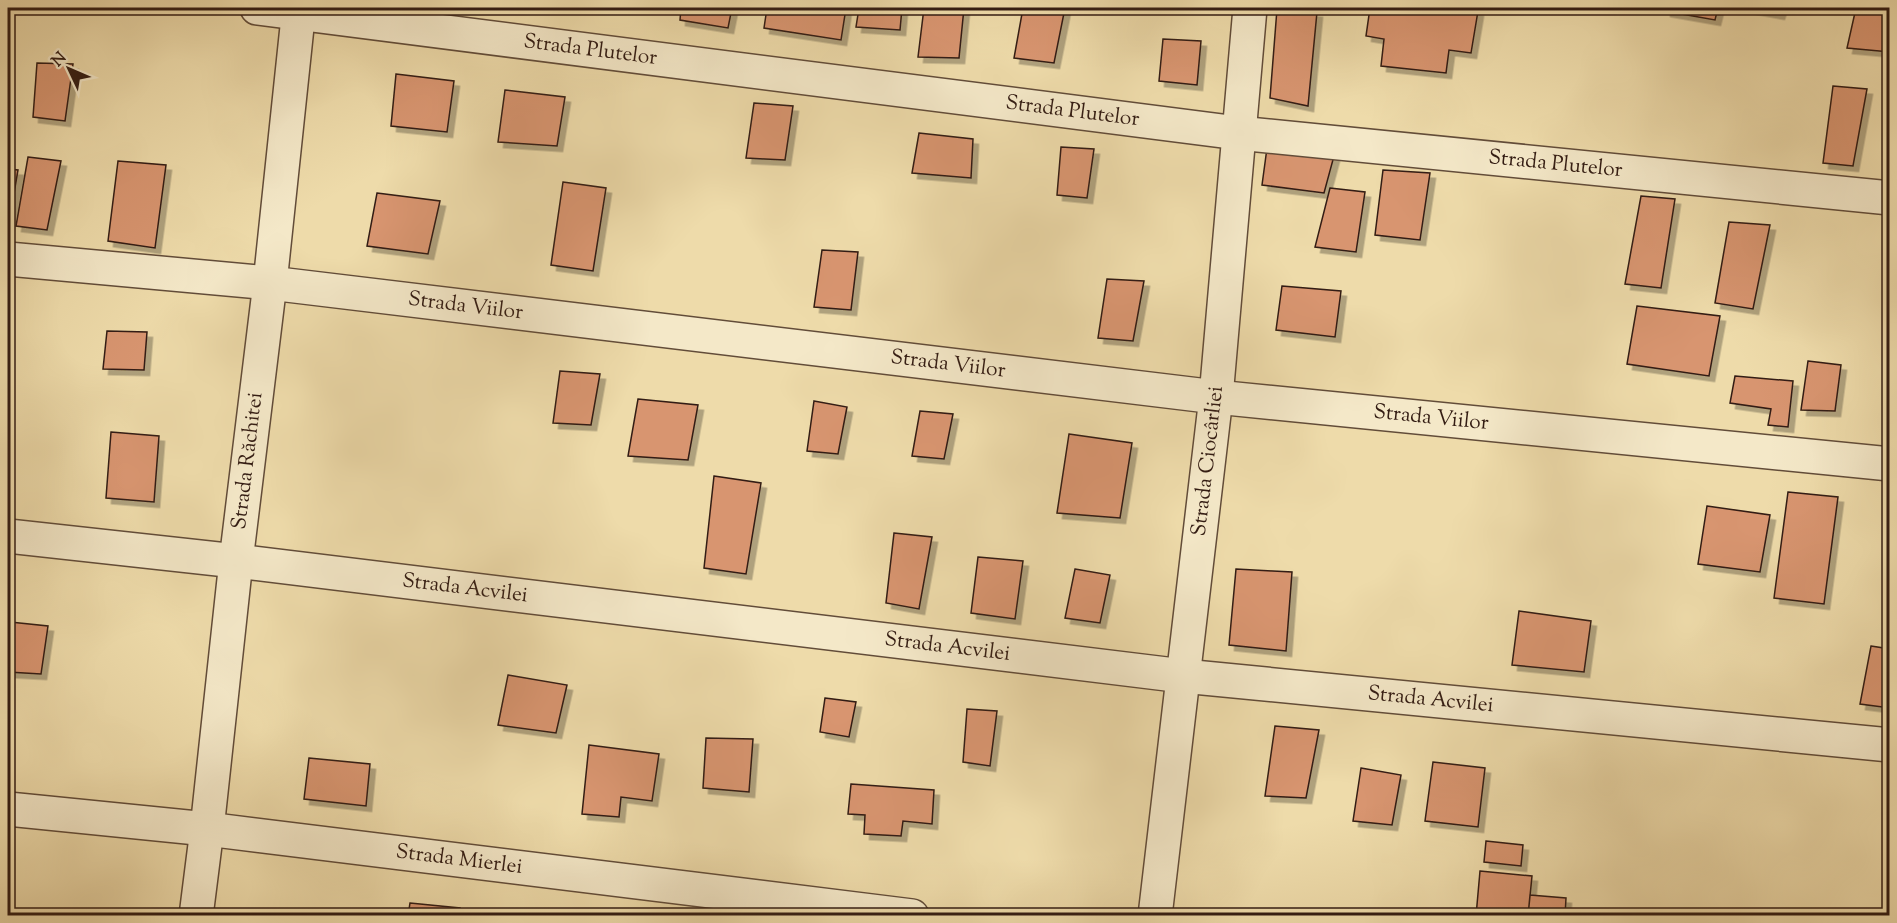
<svg xmlns="http://www.w3.org/2000/svg" width="1897" height="923" font-family="'Sorts Mill Goudy',serif">
<style>
.building{fill:#d8956f;stroke:#331c13;stroke-width:1.5;filter:url(#shadow)}
.lines{fill:none;stroke-linecap:round;stroke-linejoin:round}
.minor-casing{stroke:#624c39;stroke-width:36}
.minor{stroke:#f4e8c8;stroke-width:33}
.labels{text-anchor:middle;dominant-baseline:central;stroke-width:5;stroke-linejoin:round;paint-order:stroke}
.street-label{font-size:21px;fill:#331c13;stroke:#f4e8c8}
</style>
<defs>
<filter id="shadow"><feDropShadow dx="5.5" dy="5.5" stdDeviation="0" flood-color="#0004"/></filter>
</defs>
<rect width="100%" height="100%" fill="#eedbaa"/>
<filter id="stains"><feTurbulence type="fractalNoise" baseFrequency=".00333" numOctaves="4"/><feColorMatrix values="0 0 0 0 .2 0 0 0 0 .09 0 0 0 0 .02 0 0 0 .5 -.17"/></filter>
<radialGradient id="worn" r=".72"><stop offset=".6" stop-color="#630" stop-opacity="0"/><stop offset="1" stop-color="#630" stop-opacity=".3"/></radialGradient>
<path class="building" d="M681,8H732L728,28L680,20Z
M767,8H846L841,40L764,28Z
M859,8H902L900,30L856,27Z
M924,8H964L959,58L918,57Z
M1023,8H1065L1054,63L1014,58Z
M1370,8H1445L1478,11L1471,53L1449,50L1446,73L1381,66L1384,39L1366,36Z
M1665,8H1718L1715,20L1665,11Z
M1747,8H1781L1779,14Z
M1856,8H1890V52L1847,48Z
M1277,9L1317,12L1308,106L1270,98Z
M1163,39L1201,41L1197,85L1159,81Z
M37,63L73,64L65,121L33,117Z
M396,74L454,81L447,132L391,126Z
M1833,86L1867,89L1853,166L1823,163Z
M505,90L565,97L557,146L498,142Z
M754,103L793,106L785,160L746,158Z
M919,133L973,139L971,178L912,173Z
M1061,147L1094,149L1087,198L1057,195Z
M1267,148L1334,156L1324,193L1262,185Z
M28,157L61,161L47,230L16,226Z
M118,161L166,165L155,248L108,241Z
M8,169L18,170L8,228Z
M1383,170L1430,173L1420,240L1375,235Z
M563,182L606,188L593,271L551,265Z
M1330,188L1365,192L1356,252L1315,247Z
M377,193L440,201L428,254L367,246Z
M1641,196L1675,199L1661,288L1625,284Z
M1729,222L1770,225L1753,309L1715,303Z
M822,250L858,252L851,310L814,307Z
M1107,279L1144,281L1133,341L1098,338Z
M1282,286L1341,291L1335,337L1276,330Z
M1637,306L1720,316L1709,376L1627,364Z
M107,331L147,332L144,370L103,369Z
M1808,361L1841,365L1835,411L1801,410Z
M560,371L600,374L591,425L553,423Z
M1735,376L1793,381L1788,427L1768,425L1771,409L1730,403Z
M638,399L698,405L688,460L628,456Z
M814,401L847,407L838,454L807,451Z
M920,411L953,414L944,459L912,456Z
M111,432L159,436L154,502L106,498Z
M1069,434L1132,443L1120,518L1057,513Z
M714,476L761,483L746,574L704,568Z
M1788,492L1838,497L1824,604L1774,598Z
M1707,506L1770,515L1760,572L1698,564Z
M894,533L932,537L919,609L886,603Z
M978,557L1023,561L1015,619L971,613Z
M1075,569L1110,575L1100,623L1065,618Z
M1236,569L1292,572L1286,651L1229,645Z
M1519,611L1591,621L1584,672L1512,665Z
M10,622L48,626L41,674L8,672Z
M1871,646L1890,649V708L1860,704Z
M508,675L567,685L556,733L498,725Z
M825,698L856,702L849,737L820,732Z
M967,709L997,711L990,766L963,762Z
M1275,726L1319,730L1306,798L1265,796Z
M706,738L753,739L749,792L703,788Z
M589,745L659,754L652,801L621,797L619,817L582,814Z
M309,758L370,764L366,806L304,799Z
M1433,762L1485,768L1478,827L1425,821Z
M1361,768L1401,775L1392,825L1353,821Z
M851,784L934,790L932,824L903,821L901,836L864,834L865,815L848,814Z
M1486,841L1523,845L1521,866L1484,862Z
M1480,871L1532,876L1528,916H1476Z
M1530,895L1566,898L1565,916H1528Z
M410,903L460,908L459,916H408Z"/>
<g class="lines">
<defs>
<g id="minor">
<path id="s1" d="M257,8L1238,133L1890,198"/>
<path id="s2" d="M8,259L270,283L1216,397L1890,464"/>
<path id="s3" d="M8,536L236,561L1183,676L1890,745"/>
<path id="s4" d="M8,809L207,829L912,916"/>
<path id="s5" d="M196,916L207,829L236,561L270,283L299,8"/>
<path id="s6" d="M1155,916L1216,397L1250,8"/>
</g>
</defs>
<use href="#minor" class="minor-casing"/>
<use href="#minor" class="minor"/>
</g>
<g class="labels">
<g class="street-label">
<text stroke="none"><textPath href="#s1" startOffset="336">Strada Plutelor</textPath></text>
<text stroke="none"><textPath href="#s1" startOffset="822">Strada Plutelor</textPath></text>
<text stroke="none"><textPath href="#s1" startOffset="1308">Strada Plutelor</textPath></text>
<text stroke="none"><textPath href="#s2" startOffset="460">Strada Viilor</textPath></text>
<text stroke="none"><textPath href="#s2" startOffset="946">Strada Viilor</textPath></text>
<text stroke="none"><textPath href="#s2" startOffset="1432">Strada Viilor</textPath></text>
<text stroke="none"><textPath href="#s5" startOffset="458">Strada Răchitei</textPath></text>
<text stroke="none"><textPath href="#s6" startOffset="458">Strada Ciocârliei</textPath></text>
<text stroke="none"><textPath href="#s3" startOffset="460">Strada Acvilei</textPath></text>
<text stroke="none"><textPath href="#s3" startOffset="946">Strada Acvilei</textPath></text>
<text stroke="none"><textPath href="#s3" startOffset="1432">Strada Acvilei</textPath></text>
<text stroke="none"><textPath href="#s4" startOffset="454">Strada Mierlei</textPath></text>
</g>
</g>
<rect width="1897" height="923" fill="none" stroke="#eedbaa" stroke-width="30"/>
<rect x="9" y="9" width="1879" height="905" fill="none" stroke="#331c13" stroke-width="3"/>
<rect x="15" y="15" width="1867" height="893" fill="none" stroke="#331c13" stroke-width="1.5"/>
<g transform="translate(69 69) rotate(314)" stroke="#f4e8c8" stroke-width="4.5" paint-order="stroke">
<path d="M0-4.5L10 22L0 15L-10 22Z" fill="#331c13"/>
<text y="-9" font-size="16" font-weight="bold" text-anchor="middle" fill="#331c13">N</text>
</g>
<rect width="100%" height="100%" filter="url(#stains)"/>
<rect width="100%" height="100%" fill="url(#worn)"/>
</svg>
